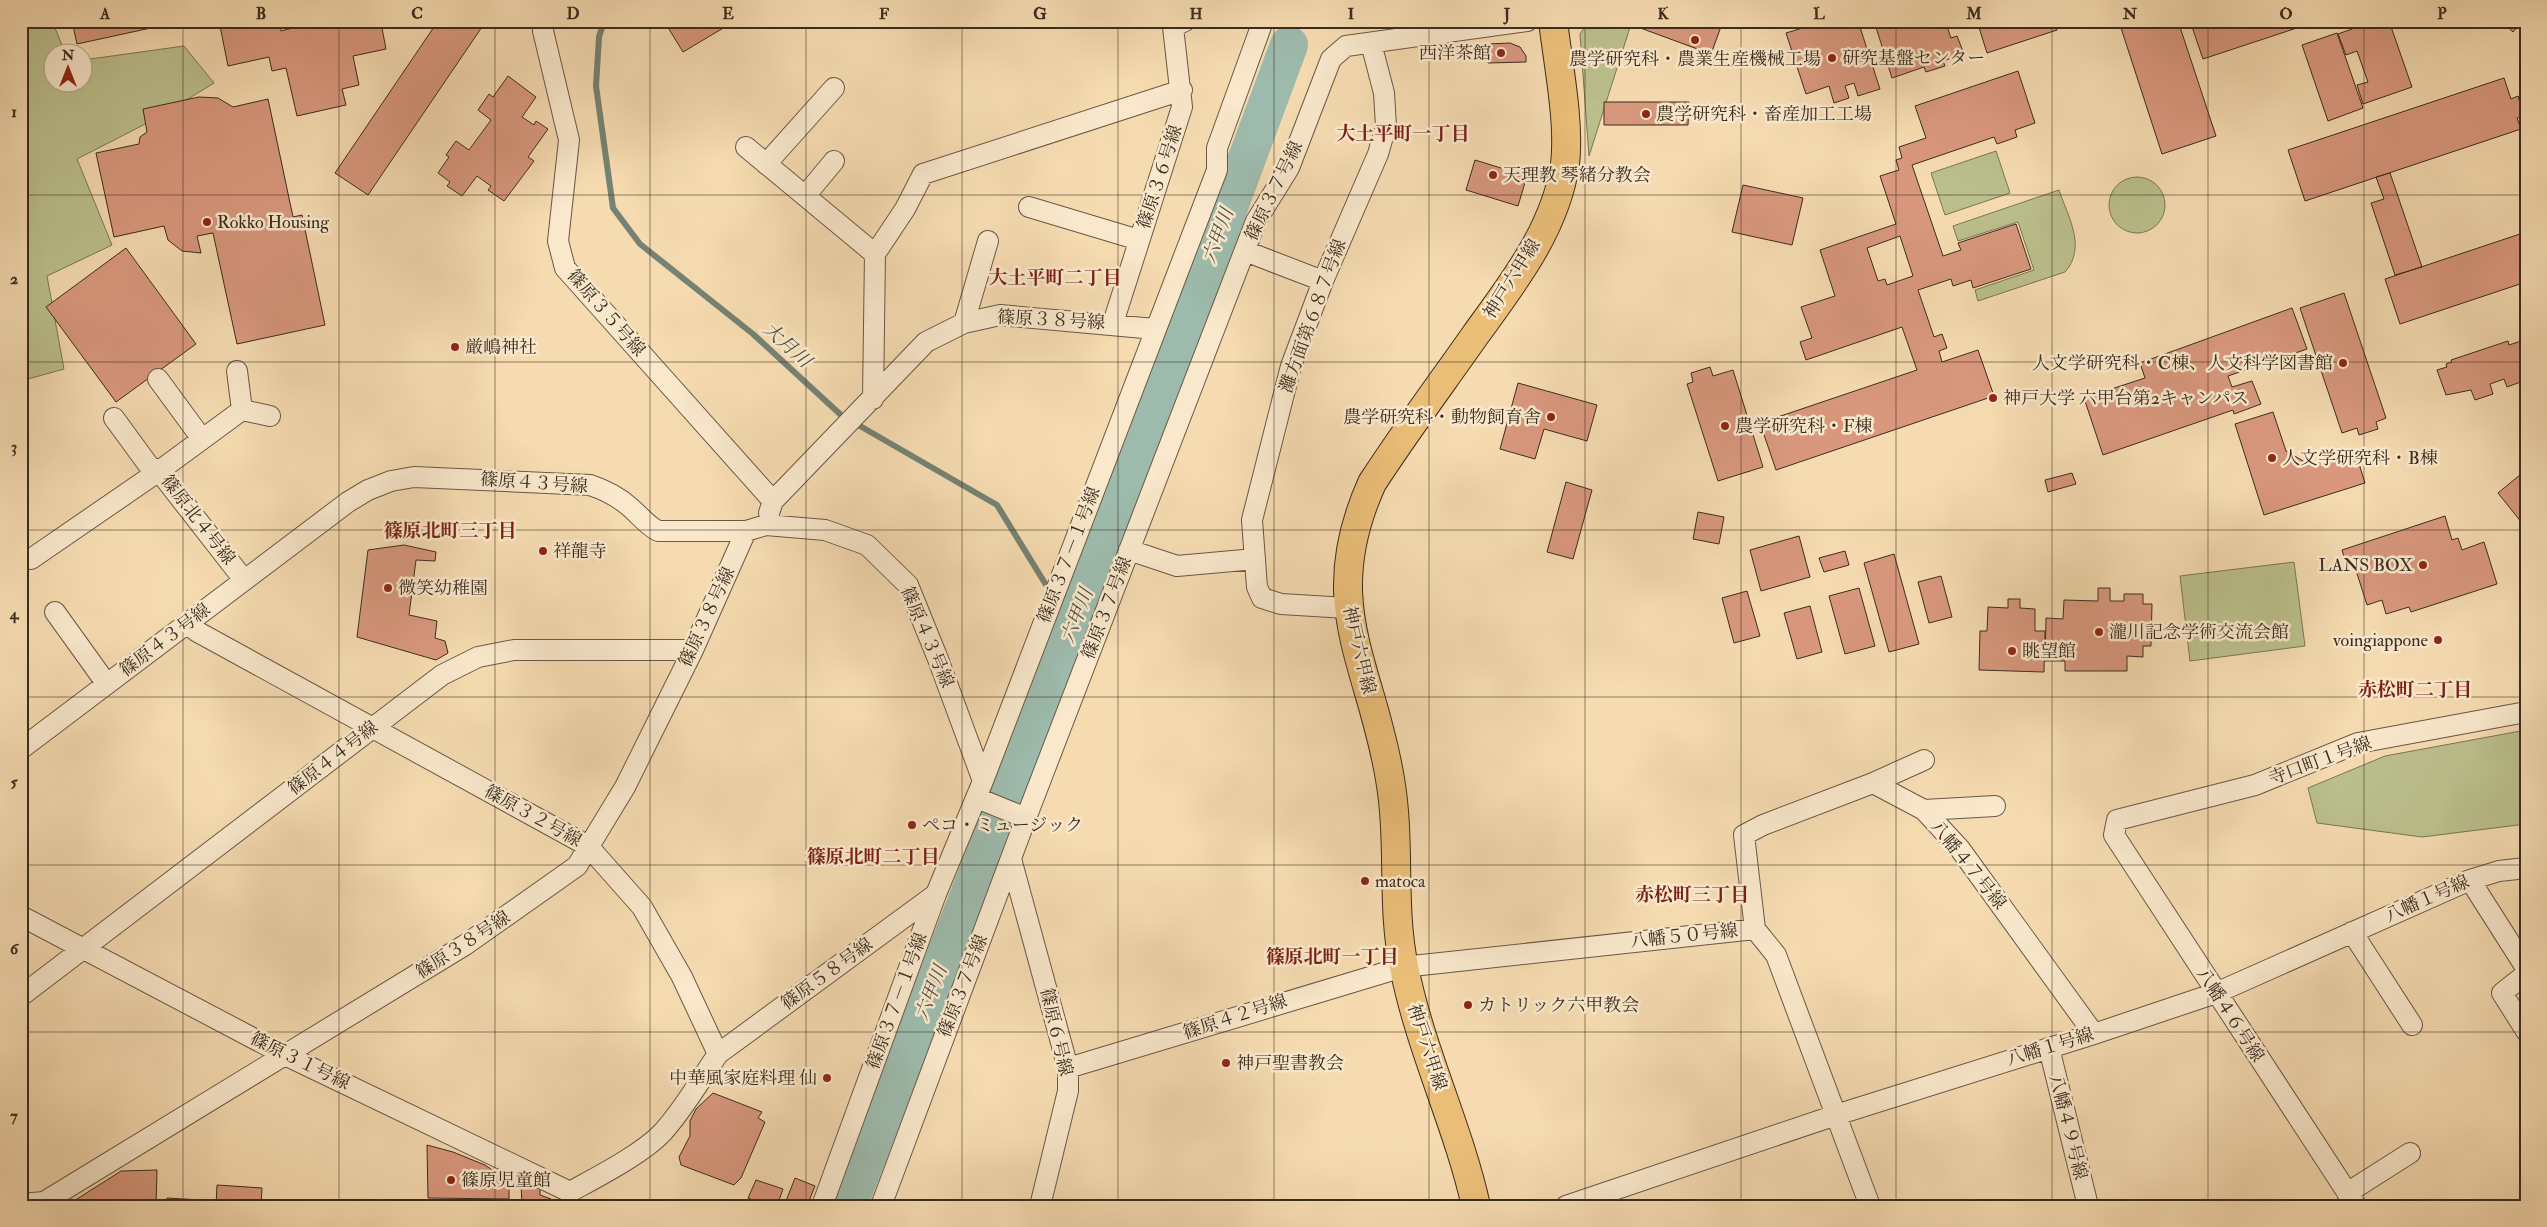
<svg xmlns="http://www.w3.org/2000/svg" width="2547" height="1227" font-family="'IM FELL Double Pica','Noto Serif JP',serif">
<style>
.green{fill:#bbc08d;stroke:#7a7656}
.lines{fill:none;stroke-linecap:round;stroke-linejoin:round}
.stream{stroke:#758274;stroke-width:6}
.river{stroke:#9dbbad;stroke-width:38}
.building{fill:#d9987e;stroke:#3a2c1f;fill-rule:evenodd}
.street-casing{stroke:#695844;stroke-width:22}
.primary-casing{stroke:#3a2c1f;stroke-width:30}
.street{stroke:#f9e8cc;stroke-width:20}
.primary{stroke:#ebbe78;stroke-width:28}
.grid{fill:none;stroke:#3a2c1f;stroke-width:1;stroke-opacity:0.55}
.poi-dot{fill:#8f2418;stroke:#f9e8cc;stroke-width:2}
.labels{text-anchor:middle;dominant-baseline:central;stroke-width:5;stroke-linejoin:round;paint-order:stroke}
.poi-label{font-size:18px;fill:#3a2c1f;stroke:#f9e8cc;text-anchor:start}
.street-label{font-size:18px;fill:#3a2c1f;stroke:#f9e8cc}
.neighbourhood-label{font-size:19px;font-weight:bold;fill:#7a1f14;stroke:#f9e8cc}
.water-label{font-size:19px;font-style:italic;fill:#535042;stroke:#f9e8cc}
.neatline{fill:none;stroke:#3a2c1f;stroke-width:2}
.grid-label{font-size:16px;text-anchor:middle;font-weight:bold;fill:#3a2c1f}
</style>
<rect width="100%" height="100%" fill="#f6dbb1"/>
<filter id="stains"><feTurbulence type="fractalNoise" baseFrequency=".004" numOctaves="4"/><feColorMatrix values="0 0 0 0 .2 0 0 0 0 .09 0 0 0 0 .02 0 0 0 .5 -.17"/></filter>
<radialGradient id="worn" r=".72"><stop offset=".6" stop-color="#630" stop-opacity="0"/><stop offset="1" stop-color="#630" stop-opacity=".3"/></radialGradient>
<path class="green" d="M21,21H52L65,52H52V82H82L83,60L184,46L214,83L159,117L77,159L112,245L47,276L64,369L21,381Z
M1589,21H1632L1589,156L1580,34Z
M1996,151L2010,193L1945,215L1931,173Z
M2109 205a28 28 0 1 1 56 0a28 28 0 1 1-56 0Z
M2059,190C2068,217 2087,247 2065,272L1978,301L1975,290L2034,270L2018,222L1958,241L1953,226Z
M2294,562L2305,646L2190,661L2180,576Z
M2526,730V824L2422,837L2317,823L2308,788L2385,756Z
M420,1204L513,1205V1206H420Z"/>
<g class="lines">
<path class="stream" d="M604,21L599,37L596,86L613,208L640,244L753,334L841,415L997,505L1051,593
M1289,45L1294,21
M1057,602L1073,628"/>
<path class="river" d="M848,1206L1073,628L1289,45"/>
</g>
<path class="building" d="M72,21H183L77,44Z
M219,21H279L281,31L318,21H400L401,24L382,28L386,49L353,56L359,85L342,89L346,105L297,116L286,68L272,71L269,57L228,66Z
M438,21H486L368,195L335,173Z
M664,21H735L683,52Z
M1637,21H1723L1711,54L1635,26Z
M1804,21H1858L1880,89L1858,96L1854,83L1845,86L1849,98L1834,103L1829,86L1806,94L1786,33L1806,27Z
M1874,21H1899L1900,23L1945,21L1951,38L1957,36L1964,54L1943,61L1945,66L1926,72L1924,67L1892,78Z
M1977,21H2054L2057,30L1987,53Z
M2142,21H2178L2216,136L2162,154L2121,28Z
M2190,21H2318L2203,59Z
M2374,21H2389L2412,87L2363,104L2357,85L2368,82L2357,51L2346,55L2338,34Z
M2501,21H2520L2521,23L2513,32Z
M2337,33L2363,108L2328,121L2302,45Z
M1510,43L1520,47L1526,56V62L1488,63V44Z
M2018,71L2035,123L2015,130L2017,137L1997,144L1994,137L1912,165L1943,256L1961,250L1958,243L2016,224L2031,269L1973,288L1971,280L1953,286L1951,279L1918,290L1934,337L1942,334L1947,348L1939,351L1942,362L1978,350L1994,396L1776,470L1760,423L1917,370L1902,327L1806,360L1800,342L1812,338L1801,307L1835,296L1820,250L1896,224L1880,176L1899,170L1896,160L1902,158L1899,147L1926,138L1915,106ZM1900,236L1913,276L1887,285L1885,279L1878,281L1867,248Z
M508,76L536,97L522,117L534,125L536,121L548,129L528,157L534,161L504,201L488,190L491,186L477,176L462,196L447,186L450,182L438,173L449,157L446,155L456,141L469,150L491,120L478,110L489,94L493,97Z
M2504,78L2511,99L2518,96L2524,116L2517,118L2521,129L2305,201L2288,150Z
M199,97L218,98L233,107L268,99L293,217L302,215L325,325L237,344L213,233L197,236L201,253L182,251L168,240L164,226L114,237L96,153L139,144L140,137L147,132L143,109Z
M1604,102H1689L1688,125H1604Z
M1475,160L1527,176L1518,206L1466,190Z
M2390,173L2422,267L2395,275L2371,203L2384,199L2376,177Z
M1743,185L1803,198L1792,245L1732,232Z
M2526,232V282L2400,324L2385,279Z
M126,248L196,344L116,402L46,307Z
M2344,293L2386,418L2376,422L2378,429L2359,435L2357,428L2342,433L2300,308Z
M2292,308L2307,349L2228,376L2232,387L2252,381L2261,404L2234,414L2233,410L2103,455L2084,398L2145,378L2140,363Z
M2526,325V344L2520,326Z
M2508,341L2509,345L2521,341L2526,355V380L2507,387L2504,379L2490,384L2493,394L2475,400L2471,390L2446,395L2437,370L2447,367L2446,364L2452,362L2451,360Z
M1710,367L1713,376L1733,370L1763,467L1718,481L1687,384L1693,382L1691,373Z
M1518,383L1597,405L1587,441L1544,429L1535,459L1500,449Z
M2273,412L2286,451L2310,465L2355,451L2365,483L2264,515L2235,424Z
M2526,470V528L2498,493Z
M2072,473L2076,484L2048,492L2045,480Z
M1566,482L1592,490L1573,559L1547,552Z
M1698,512L1724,517L1719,544L1693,539Z
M2445,516L2452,540L2458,538L2462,550L2484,542L2497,584L2411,612L2409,607L2386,614L2382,600L2367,605L2354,564L2347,566L2342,550Z
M1799,536L1810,577L1761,591L1750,550Z
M404,545L436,552L435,561L416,560L409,615L437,621L435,638L445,641L448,653L436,660L357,637L368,550Z
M1845,551L1849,565L1824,572L1819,558Z
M1894,554L1919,644L1889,652L1864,563Z
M1941,576L1952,617L1929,623L1918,582Z
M1859,588L1875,646L1845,654L1829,596Z
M2098,588H2110V601H2124V594H2143V604H2152L2151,646H2143V657L2127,656V671H2065V661H2045L2046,618L2063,619L2064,600L2098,601Z
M1747,591L1760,636L1734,643L1722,598Z
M2008,599H2020V608L2035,609V631H2045L2044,672L1979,670L1980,631H1987L1988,607L2008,608Z
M1810,606L1822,652L1797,659L1784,613Z
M713,1093L762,1112L758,1118L765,1122L741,1178L734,1185L681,1165L679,1157L690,1136V1121L696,1109Z
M427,1145L453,1152L485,1165L509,1182V1199L428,1198Z
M157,1170L156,1206H66L121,1171Z
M795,1178L815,1186L807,1206H784Z
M756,1180L783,1189L777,1206H766L748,1198Z
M529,1183L540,1188V1195L551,1199L554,1206H522L521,1184Z
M217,1185L262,1188L261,1206H216Z
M167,1198L201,1200L200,1206H167Z"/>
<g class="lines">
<defs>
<path id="street" d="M544,21L543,31L569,140L558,241L565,268L773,501
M746,147L875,254
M766,164L834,88
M805,196L834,161
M1029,207L1139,240
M1245,251L1323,281
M964,323L988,241
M1113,323L1182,107L1173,27L1185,21
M237,371L242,410
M158,379L202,439
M873,399L875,254L905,209L923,174L1182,90
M242,410L159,471L244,580
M242,410L270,416
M769,513L773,501L926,342L964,323L1000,315L1155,329
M1129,550L1177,566L1255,559
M31,559L159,471L149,466L114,418
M1347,608L1281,604L1262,598L1257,587L1252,520L1291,366L1323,281L1378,154L1386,126L1384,93L1371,43
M55,612L106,683
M188,623L196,631L588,846L642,907L682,977L718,1054C700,1080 684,1109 662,1133C642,1154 597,1177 570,1192
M21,749L348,502L368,490L391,481L414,477L590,485C605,490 619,497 631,508C640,516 648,526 658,531H746L766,525L825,530L867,545L908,585L938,659L983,781L936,894L822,1206
M983,781L1217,170V148L1263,21
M1873,783L1924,760
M977,798L1026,818
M1924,810L1995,806
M1011,859L1068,1068V1091L1040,1206
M2470,880L2526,968
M21,916L285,1055L570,1192
M1755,929L1744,835L1763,825L1873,783L1924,810L1960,849L2094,1034
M2352,932L2412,1025
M2526,974L2502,993L2526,1031
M21,996L442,675L478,657L514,650H693
M2049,1048L2088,1206
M718,1054L936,894
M1068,1068L1403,967L1755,929L1776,955L1870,1206
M2347,1193L2410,1153
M21,1204L44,1202L465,945L577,866L625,787L693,650L746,531
M881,1206L1026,818L1256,221L1289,168L1331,59L1346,46L1527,21
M1566,1206L1836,1115L2094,1034L2216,993L2470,880L2499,871L2526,868
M2356,1206L2114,835L2117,820L2255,785L2358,743L2526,712"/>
<path id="primary" d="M1476,1206C1458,1125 1420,1049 1404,967C1391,906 1401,842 1390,779C1371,663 1317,605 1372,483C1405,432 1441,384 1476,334C1513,283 1556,228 1565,164C1570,122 1558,64 1553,21"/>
</defs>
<use href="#street" class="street-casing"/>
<use href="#primary" class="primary-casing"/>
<use href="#street" class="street"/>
<use href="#primary" class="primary"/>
</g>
<path class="grid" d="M183,21V1206M339,21V1206M495,21V1206M650,21V1206M806,21V1206M962,21V1206M1118,21V1206M1274,21V1206M1429,21V1206M1585,21V1206M1741,21V1206M1896,21V1206M2052,21V1206M2208,21V1206M2364,21V1206M21,195H2526M21,362H2526M21,530H2526M21,697H2526M21,865H2526M21,1032H2526"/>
<g class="poi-dot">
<circle cx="1695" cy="40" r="5"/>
<circle cx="1501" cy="53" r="5"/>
<circle cx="1832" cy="58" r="5"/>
<circle cx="1646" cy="114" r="5"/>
<circle cx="1493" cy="175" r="5"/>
<circle cx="207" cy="222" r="5"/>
<circle cx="455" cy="347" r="5"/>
<circle cx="2343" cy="363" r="5"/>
<circle cx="1993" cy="398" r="5"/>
<circle cx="1551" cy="417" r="5"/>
<circle cx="1725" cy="426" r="5"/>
<circle cx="2272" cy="458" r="5"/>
<circle cx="543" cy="551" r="5"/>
<circle cx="2423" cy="565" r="5"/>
<circle cx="388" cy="588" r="5"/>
<circle cx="2099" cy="632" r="5"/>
<circle cx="2438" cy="640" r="5"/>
<circle cx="2012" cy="651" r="5"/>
<circle cx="912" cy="825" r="5"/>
<circle cx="1365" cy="881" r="5"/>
<circle cx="1468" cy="1005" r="5"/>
<circle cx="1226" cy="1063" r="5"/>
<circle cx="827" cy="1078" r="5"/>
<circle cx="451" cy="1180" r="5"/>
</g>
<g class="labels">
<g class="poi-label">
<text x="1491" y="53" text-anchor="end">西洋茶館</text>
<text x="1842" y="58">研究基盤センター</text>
<text x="1695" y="59" text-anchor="middle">農学研究科・農業生産機械工場</text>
<text x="1656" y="114">農学研究科・畜産加工工場</text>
<text x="1503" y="175">天理教 琴緒分教会</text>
<text x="217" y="222">Rokko Housing</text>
<text x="465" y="347">厳嶋神社</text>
<text x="2333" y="363" text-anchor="end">人文学研究科・C棟、人文科学図書館</text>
<text x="2003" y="398">神戸大学 六甲台第2キャンパス</text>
<text x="1541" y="417" text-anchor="end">農学研究科・動物飼育舎</text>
<text x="1735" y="426">農学研究科・F棟</text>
<text x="2282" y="458">人文学研究科・B棟</text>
<text x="553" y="551">祥龍寺</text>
<text x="2413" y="565" text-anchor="end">LANS BOX</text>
<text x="398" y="588">微笑幼稚園</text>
<text x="2109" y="632">瀧川記念学術交流会館</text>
<text x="2428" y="640" text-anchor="end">voingiappone</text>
<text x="2022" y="651">眺望館</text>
<text x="922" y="825">ペコ・ミュージック</text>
<text x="1375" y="881">matoca</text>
<text x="1478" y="1005">カトリック六甲教会</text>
<text x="1236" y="1063">神戸聖書教会</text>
<text x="817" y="1078" text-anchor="end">中華風家庭料理 仙</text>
<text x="461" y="1180">篠原児童館</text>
</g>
<g class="street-label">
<text transform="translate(1160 177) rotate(-72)">篠原３６号線</text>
<text transform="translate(1274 191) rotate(-64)">篠原３７号線</text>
<text transform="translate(1512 279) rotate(-58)">神戸六甲線</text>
<text transform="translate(606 313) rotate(49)">篠原３５号線</text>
<text transform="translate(1313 316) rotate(-70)">灘方面第６８７号線</text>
<text transform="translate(1051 320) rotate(3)">篠原３８号線</text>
<text transform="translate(534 483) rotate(4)">篠原４３号線</text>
<text transform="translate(198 520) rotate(52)">篠原北４号線</text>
<text transform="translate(1069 555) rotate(-69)">篠原３７－１号線</text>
<text transform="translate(1107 608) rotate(-69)">篠原３７号線</text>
<text transform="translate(707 617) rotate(-65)">篠原３８号線</text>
<text transform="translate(927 637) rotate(67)">篠原４３号線</text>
<text transform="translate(165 640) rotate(-37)">篠原４３号線</text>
<text transform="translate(1359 650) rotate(77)">神戸六甲線</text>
<text transform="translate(333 758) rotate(-38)">篠原４４号線</text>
<text transform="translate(2320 761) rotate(-20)">寺口町１号線</text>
<text transform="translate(533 816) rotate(29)">篠原３２号線</text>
<text transform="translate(1968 865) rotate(51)">八幡４７号線</text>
<text transform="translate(2427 899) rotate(-24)">八幡１号線</text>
<text transform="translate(1684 936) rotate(-6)">八幡５０号線</text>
<text transform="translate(463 945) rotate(-33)">篠原３８号線</text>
<text transform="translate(827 974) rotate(-36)">篠原５８号線</text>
<text transform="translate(963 986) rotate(-69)">篠原３７号線</text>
<text transform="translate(897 1001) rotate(-70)">篠原３７－１号線</text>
<text transform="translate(2230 1015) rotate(57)">八幡４６号線</text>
<text transform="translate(1235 1017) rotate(-18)">篠原４２号線</text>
<text transform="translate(1056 1032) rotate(77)">篠原６号線</text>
<text transform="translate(1427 1047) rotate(72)">神戸六甲線</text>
<text transform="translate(2050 1047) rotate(-17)">八幡１号線</text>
<text transform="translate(300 1061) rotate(26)">篠原３１号線</text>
<text transform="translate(2068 1127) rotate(76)">八幡４９号線</text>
</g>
<g class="neighbourhood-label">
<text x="1403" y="134">大土平町一丁目</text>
<text x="1055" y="278">大土平町二丁目</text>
<text x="450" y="531">篠原北町三丁目</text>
<text x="2415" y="690">赤松町二丁目</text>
<text x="873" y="857">篠原北町二丁目</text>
<text x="1692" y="895">赤松町三丁目</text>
<text x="1332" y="957">篠原北町一丁目</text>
</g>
<g class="water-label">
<text transform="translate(1218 236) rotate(-70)">六甲川</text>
<text transform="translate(787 345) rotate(42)">大月川</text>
<text transform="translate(1077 616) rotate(-69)">六甲川</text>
<text transform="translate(931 993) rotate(-69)">六甲川</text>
</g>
</g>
<rect width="2547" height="1227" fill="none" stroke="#f6dbb1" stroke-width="55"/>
<g transform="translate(68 68)"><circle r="24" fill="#f9e8cc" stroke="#ad9d87"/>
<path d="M0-4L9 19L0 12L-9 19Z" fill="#8f2418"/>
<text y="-8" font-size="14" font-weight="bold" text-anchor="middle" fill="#3a2c1f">N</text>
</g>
<rect x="28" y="28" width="2492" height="1172" class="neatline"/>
<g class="grid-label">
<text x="105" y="19">A</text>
<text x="261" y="19">B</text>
<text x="417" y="19">C</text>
<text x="573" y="19">D</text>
<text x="728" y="19">E</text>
<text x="884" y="19">F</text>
<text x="1040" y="19">G</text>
<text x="1196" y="19">H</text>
<text x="1351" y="19">I</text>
<text x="1507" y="19">J</text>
<text x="1663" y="19">K</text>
<text x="1819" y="19">L</text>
<text x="1974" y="19">M</text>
<text x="2130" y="19">N</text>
<text x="2286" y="19">O</text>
<text x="2442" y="19">P</text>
<text x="14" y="117">1</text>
<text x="14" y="284">2</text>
<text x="14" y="452">3</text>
<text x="14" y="619">4</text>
<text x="14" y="787">5</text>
<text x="14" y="954">6</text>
<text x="14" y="1121">7</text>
</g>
<rect width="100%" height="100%" filter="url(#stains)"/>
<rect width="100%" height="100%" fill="url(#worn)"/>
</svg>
